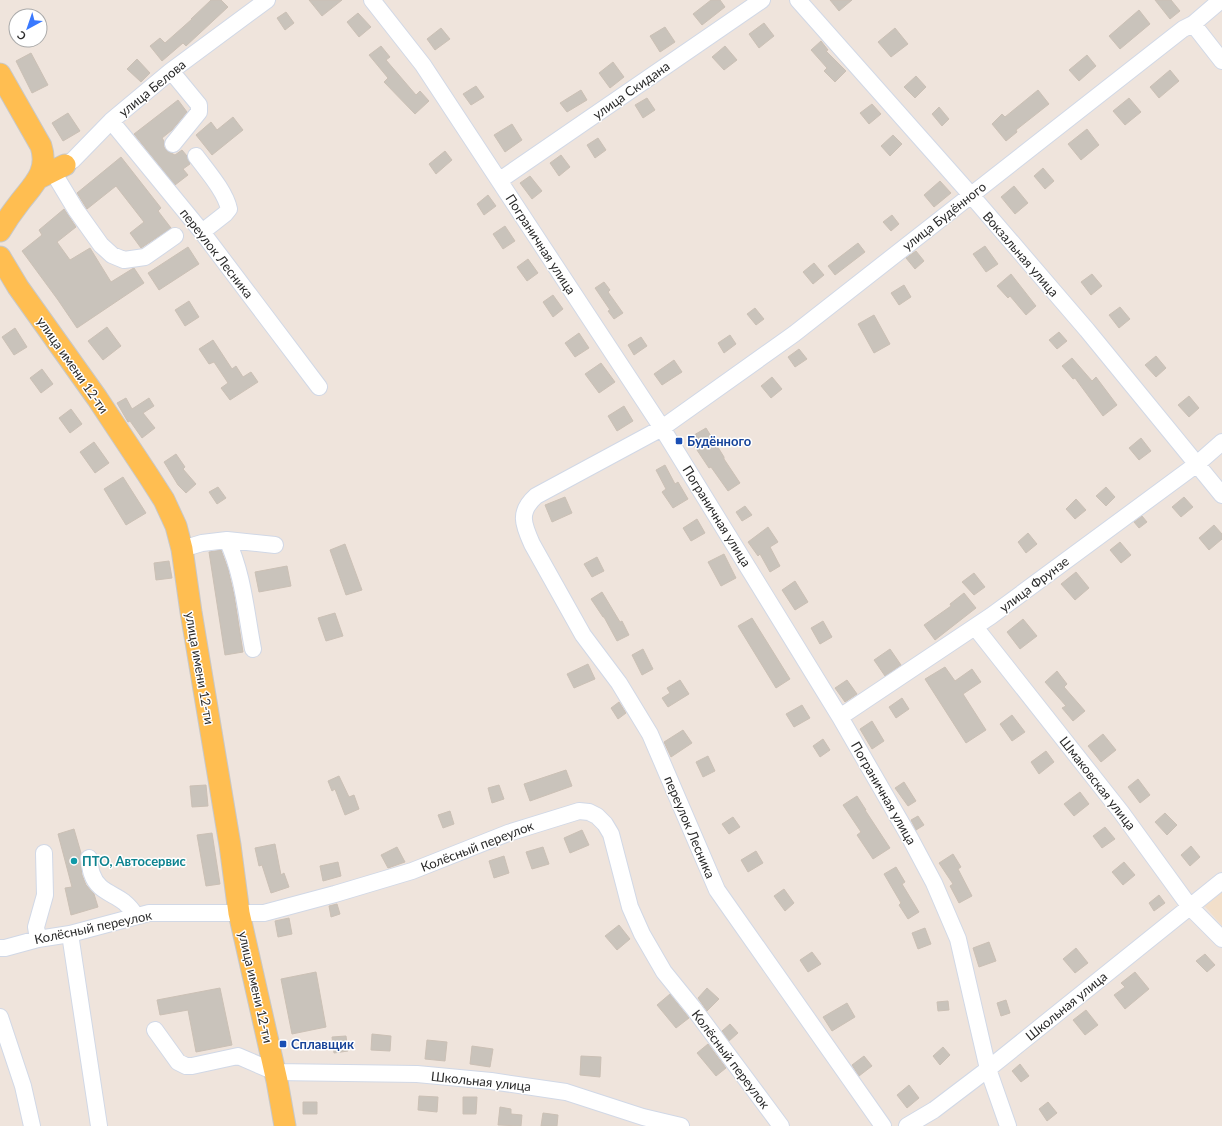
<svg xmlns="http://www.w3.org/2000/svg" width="1222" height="1126" font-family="Lato,sans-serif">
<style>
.education{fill:#f2dfca}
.building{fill:#c9c3bb;stroke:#cbc0b5}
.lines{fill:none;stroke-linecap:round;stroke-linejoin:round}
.minor-casing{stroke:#d1d8e6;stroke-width:18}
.major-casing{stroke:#c8c8c8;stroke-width:23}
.minor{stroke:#fff;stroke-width:16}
.major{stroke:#ffbe51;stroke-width:21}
.transit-dot{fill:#1a4fb4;stroke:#fff;stroke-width:1.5}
.culture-dot{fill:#0f9aa8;stroke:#fff;stroke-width:1.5}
.labels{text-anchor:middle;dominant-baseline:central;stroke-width:3;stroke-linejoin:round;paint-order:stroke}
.street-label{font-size:13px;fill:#2b2b2b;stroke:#fff}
.transit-label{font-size:13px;font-weight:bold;fill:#164399;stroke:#fff;text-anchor:start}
.culture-label{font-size:13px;font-weight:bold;fill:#0d838f;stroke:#fff;text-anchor:start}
</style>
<rect width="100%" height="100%" fill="#efe4dc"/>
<path class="education" d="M1222,889V926L1203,904Z"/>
<path class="building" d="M211,0H221L228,7L186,46L183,43L162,61L150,46L160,38L165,43L192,19H191Z
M309,0H342L322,16Z
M711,0H720L725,7L702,25L693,14Z
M830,0H852L839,11Z
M1155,0H1171L1180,11L1170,19Z
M1139,10L1150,24L1120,49L1109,36Z
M286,12L294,23L285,30L277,18Z
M358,13L371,27L359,37L347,22Z
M764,23L774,36L759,48L749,34Z
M665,27L675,42L660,52L650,36Z
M441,28L450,39L435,50L427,39Z
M895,28L908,44L891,57L878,42Z
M821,41L828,50L826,51L846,71L835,82L824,71L827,68L811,50Z
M381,46L390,57L386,60L416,95L420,91L429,101L415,114L384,82L388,78L369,55Z
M725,46L737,60L724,70L712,57Z
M31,53L48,85L32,93L16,61Z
M1087,55L1096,66L1079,81L1069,70Z
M137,59L150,73L141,82L127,69Z
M613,62L624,77L610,88L599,73Z
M1170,70L1179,81L1159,98L1150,87Z
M916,76L926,87L915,98L904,87Z
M476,86L484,97L471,105L463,94Z
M581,90L587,100L567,112L560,103Z
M1038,90L1049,104L1016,130L1017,132L1006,141L992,124L1002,114L1005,117Z
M647,98L655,110L643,118L635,105Z
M1129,98L1141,112L1125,125L1113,111Z
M178,100L187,112L172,130L162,138L164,141V147L167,151L175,155L182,150L187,156L190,164L183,169L188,175L175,185L134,134Z
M872,104L881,114L869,124L860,113Z
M939,107L949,119L942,126L932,114Z
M68,113L80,131L63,141L52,123Z
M233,117L243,130L212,155L196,135L211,122L217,130Z
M512,124L522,140L505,152L494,135Z
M1087,129L1099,145L1081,160L1068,144Z
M893,135L902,144L890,156L881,146Z
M598,138L606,150L595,158L587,145Z
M445,151L452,160L436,174L429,164Z
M561,155L570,167L559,176L550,163Z
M121,157L161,208L158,211L171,228L141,248L130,233L144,222L116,186L87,209L77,193Z
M1043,168L1054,181L1045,189L1034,176Z
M530,176L542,191L532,199L520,183Z
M940,181L951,193L934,207L924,195Z
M1014,186L1028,203L1015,214L1001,197Z
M488,195L496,206L484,215L477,204Z
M64,209L76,227L57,242L70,260L90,248L111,282L132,269L134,268L144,283L77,328L58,300L22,251L42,235L39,230Z
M892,215L899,224L891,231L883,222Z
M505,226L515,241L503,249L493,234Z
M858,243L865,252L835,275L828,266Z
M985,246L998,264L986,272L973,254Z
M188,247L199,264L159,290L148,273Z
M916,251L924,261L915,269L906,258Z
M528,259L538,273L527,281L517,267Z
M814,263L824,275L813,284L803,272Z
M1011,274L1036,306L1026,315L1010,296L1008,298L997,286Z
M1092,274L1102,286L1091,295L1081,282Z
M604,282L610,290L608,292L623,313L614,319L608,311L610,310L595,288Z
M904,285L911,297L899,305L891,293Z
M553,295L563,309L553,317L543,302Z
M189,301L199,317L185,326L175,310Z
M1120,307L1130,319L1119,328L1109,315Z
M755,308L764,319L756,325L747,314Z
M874,315L890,344L874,353L858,324Z
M107,327L121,346L103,360L88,341Z
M15,328L27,347L14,355L2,337Z
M1059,332L1067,341L1057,349L1049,340Z
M579,333L589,348L575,357L565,343Z
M730,335L736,344L724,353L718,343Z
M641,337L647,346L634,355L628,345Z
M213,340L232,369L236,366L243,377L251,372L258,382L230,400L221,388L228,383L214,362L209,364L199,349Z
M799,349L807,359L795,367L788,357Z
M1156,356L1166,368L1156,377L1145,365Z
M1072,358L1092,381L1096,377L1117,405L1103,416L1075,378L1073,379L1062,366Z
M674,360L682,372L662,385L654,374Z
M601,363L615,382L599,393L585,374Z
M42,369L53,384L41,393L30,378Z
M772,377L782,389L771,398L761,386Z
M1189,396L1199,408L1189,417L1178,405Z
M126,398L132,409L149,398L154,406L143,413L155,428L142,438L130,421L128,422L117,403Z
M624,406L633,421L617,431L608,416Z
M71,409L82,424L70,433L59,418Z
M706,428L724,457V459L740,483L728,491L711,467L709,468L689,438Z
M1141,438L1151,451L1139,460L1129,448Z
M94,442L109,463L95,473L80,452Z
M176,454L185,467L183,469L196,484L186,493L178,485L164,462Z
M665,465L675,484L678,482L688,499L673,508L662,492L666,489L656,470Z
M123,477L146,513L126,525L104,489Z
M218,487L226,498L217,504L209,492Z
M1106,487L1115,497L1106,506L1096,496Z
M565,497L572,513L552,522L545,505Z
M1184,497L1193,507L1181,517L1172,507Z
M1076,499L1086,510L1075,519L1066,509Z
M745,506L752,515L742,521L736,512Z
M1142,516L1147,522L1139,528L1134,522Z
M697,519L705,533L691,541L683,528Z
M1214,525L1222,534V539L1209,550L1199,538Z
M768,527L778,542L770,547L780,566L770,572L760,554L758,556L748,542Z
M1028,533L1037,544L1026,553L1018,542Z
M1120,542L1131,555L1121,563L1110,550Z
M345,544L362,590L346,595L330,550Z
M221,550L228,569L234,595L243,652L225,655L209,552Z
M724,554L736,578L721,586L708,562Z
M597,557L604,571L592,577L584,564Z
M169,561L172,578L156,580L154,563Z
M287,566L291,586L259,592L255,572Z
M1076,572L1089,588L1075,600L1061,584Z
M974,573L985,587L974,595L962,582Z
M795,581L808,602L795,610L782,590Z
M602,592L620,622L622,621L629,635L617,641L604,617H603L591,599Z
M964,593L976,608L935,640L924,625L951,606L950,604Z
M335,613L343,636L326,641L318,618Z
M752,618L790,679L776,688L738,626Z
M1023,619L1037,636L1020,649L1007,632Z
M823,621L832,637L820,644L811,628Z
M643,649L653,669L642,675L632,655Z
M890,649L901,665L885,676L874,660Z
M588,664L595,679L574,688L567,674Z
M945,667L955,681L972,669L981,682L963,694L986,730L966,743L925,679Z
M1057,671L1067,684L1064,687L1085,711L1073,721L1062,708L1066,706L1045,682Z
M680,680L689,694L668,707L662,698L670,693L667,688Z
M847,680L857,694L845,702L835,688Z
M902,698L909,709L896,718L889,707Z
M619,702L626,713L618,719L611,708Z
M802,705L810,718L794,727L786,714Z
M1012,715L1025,732L1012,741L1000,724Z
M872,721L884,741L872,749L860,729Z
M683,730L692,743L671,757L664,742Z
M1103,734L1116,750L1101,762L1088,746Z
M823,739L830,750L820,757L813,746Z
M1046,751L1054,762L1039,774L1031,762Z
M708,756L715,771L703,777L696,762Z
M566,770L572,786L530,801L524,784Z
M339,776L349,797L354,795L359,809L345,815L335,789L332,791L328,781Z
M1138,779L1150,795L1140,803L1128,787Z
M904,782L916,801L908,806L895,788Z
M206,785L208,806L192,807L190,786Z
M499,785L504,799L492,803L488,788Z
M1080,792L1089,804L1074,816L1064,804Z
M857,796L866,810H865L890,848L873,859L857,835L861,832L843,805Z
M450,811L454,824L443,828L438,815Z
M1165,813L1177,825L1167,835L1155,822Z
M918,816L924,825L916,830L911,820Z
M733,817L740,827L729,834L722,824Z
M1105,827L1115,839L1102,848L1093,836Z
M74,829L81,853L80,859L82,875L86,885L94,894L98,907L71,915L65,888L72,887L58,834Z
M582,830L589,845L570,853L564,838Z
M212,833L220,884L206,886L197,835Z
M275,844L281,875L284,873L289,887L271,893L262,865L259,866L255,848Z
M1191,846L1200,857L1190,866L1181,855Z
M397,847L405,862L388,868L381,855Z
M543,847L549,864L532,869L526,852Z
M756,851L763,863L748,872L741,860Z
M953,854L961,867L958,869L972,896L959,903L950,886L953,884L939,863Z
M504,856L509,873L494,878L489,861Z
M338,862L341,876L323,881L320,866Z
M1124,862L1135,875L1123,885L1112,872Z
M896,867L905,882L902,884L919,912L908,919L899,905L901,903L884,874Z
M784,889L794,903L785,911L774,896Z
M1159,895L1165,903L1154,911L1149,903Z
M337,904L340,914L331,917L329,906Z
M289,918L292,934L278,937L275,921Z
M619,925L630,939L617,950L605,936Z
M925,928L931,944L918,949L912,933Z
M989,942L996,961L979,967L973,948Z
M1076,948L1088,963L1075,973L1063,959Z
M812,952L821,964L808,972L800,960Z
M1205,954L1215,965L1207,972L1196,961Z
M316,972L326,1027L292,1034L281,979Z
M1135,972L1149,989L1125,1009L1114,995L1125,987L1121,983Z
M220,988L232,1045L196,1052L188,1010L160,1015L157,1000Z
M707,988L719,999L707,1011L698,998Z
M670,994L689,1018L676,1028L657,1005Z
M1006,1000L1010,1013L1001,1016L997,1003Z
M948,1001L949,1010L938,1011L937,1002Z
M847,1003L855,1017L832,1031L823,1017Z
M1086,1010L1098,1025L1085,1035L1073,1020Z
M730,1024L738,1033L729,1041L722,1031Z
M372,1034L391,1036L390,1051L371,1050Z
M346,1036L348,1051L334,1053L332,1037Z
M427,1040L447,1042L445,1061L425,1059Z
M708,1044L726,1068L716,1076L697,1053Z
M472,1046L493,1049L490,1067L470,1064Z
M943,1047L950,1055L940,1065L933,1056Z
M581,1056L601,1057L600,1077L580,1075Z
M864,1056L872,1066L859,1076L852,1065Z
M1020,1064L1029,1076L1021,1082L1012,1071Z
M909,1085L919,1098L907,1108L897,1095Z
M419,1096L438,1097L437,1112L418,1110Z
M463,1097H477L476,1114H463Z
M303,1102H317V1114H303Z
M1048,1102L1057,1113L1047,1121L1039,1109Z
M500,1107L511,1109V1114L522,1115L521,1126L498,1125Z
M543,1113L558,1115L557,1126H541Z"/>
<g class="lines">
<defs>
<path id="minor" d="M372,0L423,65L662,428L840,717L910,838L934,883L958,939L988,1069L1008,1126
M798,0L971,195L1087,330L1222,495
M1193,24L1222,61
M171,71L199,105V112L173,144
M111,121L202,232L319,387
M196,156C207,171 225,191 229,209L225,214L202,232
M65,165L73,160L111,121L171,71L267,0
M53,172L76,210L101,245L112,255L124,260L145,257L175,236
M500,180L762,0
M227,540C243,573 246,613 253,649
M182,549L202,543L227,540L275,545
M975,627L1121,812L1190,907L1222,939
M840,717L991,616L1197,464L1222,442
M89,858C90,863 90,869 92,874C97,890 112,893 124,902C129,906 133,911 136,916
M70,934L99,1126
M38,939L36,927L45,895L44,853
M0,948H5L38,939L70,934L149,913H264L335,894L412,871L508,833L579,811L589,812L597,816L605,824L611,834L630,907L642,934L664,972L694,1009L781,1126
M0,1017L23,1086L32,1126
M155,1030L178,1062L186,1066H192L238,1056L275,1072L417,1074L491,1081L566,1092L643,1117L681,1126
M883,1126L717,890L650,734L619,683L583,635L532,544C523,524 518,512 536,496L662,428L794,334L1183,29L1193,24L1221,0
M907,1126L934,1110L988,1069L1222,881"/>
<path id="major" d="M0,74L41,146C49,171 34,184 20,202C13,211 6,221 0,231
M39,178L65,165
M0,257L18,287L97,398L148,475L164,500L176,526L182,549L191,612L230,845L239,913L277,1081L285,1126"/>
</defs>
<use href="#minor" class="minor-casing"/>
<use href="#major" class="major-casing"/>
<use href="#minor" class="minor"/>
<use href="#major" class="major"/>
</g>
<g class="transit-dot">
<rect x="675" y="437" width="8" height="8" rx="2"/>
<rect x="279" y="1040" width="8" height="8" rx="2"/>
</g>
<circle class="culture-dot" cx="74" cy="861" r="4"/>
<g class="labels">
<g class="street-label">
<text transform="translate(152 88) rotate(-39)">улица Белова</text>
<text transform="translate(631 90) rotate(-35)">улица Скидана</text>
<text transform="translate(944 216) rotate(-38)">улица Будённого</text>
<text transform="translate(541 244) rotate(57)">Пограничная улица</text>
<text transform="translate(217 253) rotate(52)">переулок Лесника</text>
<text transform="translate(1021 254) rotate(49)">Вокзальная улица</text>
<text transform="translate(73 365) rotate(55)">улица имени 12-ти</text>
<text transform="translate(717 516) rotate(58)">Пограничная улица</text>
<text transform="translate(1034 584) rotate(-37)">улица Фрунзе</text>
<text transform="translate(200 668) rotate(80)">улица имени 12-ти</text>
<text transform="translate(1098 783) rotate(52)">Шмаковская улица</text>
<text transform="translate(884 793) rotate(60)">Пограничная улица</text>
<text transform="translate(690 827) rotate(67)">переулок Лесника</text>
<text transform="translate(477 846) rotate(-21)">Колёсный переулок</text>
<text transform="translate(93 927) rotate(-12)">Колёсный переулок</text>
<text transform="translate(256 987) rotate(77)">улица имени 12-ти</text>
<text transform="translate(1066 1006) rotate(-39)">Школьная улица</text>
<text transform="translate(731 1059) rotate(53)">Колёсный переулок</text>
<text transform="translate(481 1081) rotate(6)">Школьная улица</text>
</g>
<g class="transit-label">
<text x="687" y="441">Будённого</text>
<text x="291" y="1044">Сплавщик</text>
</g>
<g class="culture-label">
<text x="82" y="861">ПТО, Автосервис</text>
</g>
</g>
<g transform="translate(28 28) rotate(220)"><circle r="19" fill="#ffffff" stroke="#aaaaaa"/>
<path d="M0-3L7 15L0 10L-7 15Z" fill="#3979ff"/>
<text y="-6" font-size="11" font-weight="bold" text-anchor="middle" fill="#2b2b2b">С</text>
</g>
</svg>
